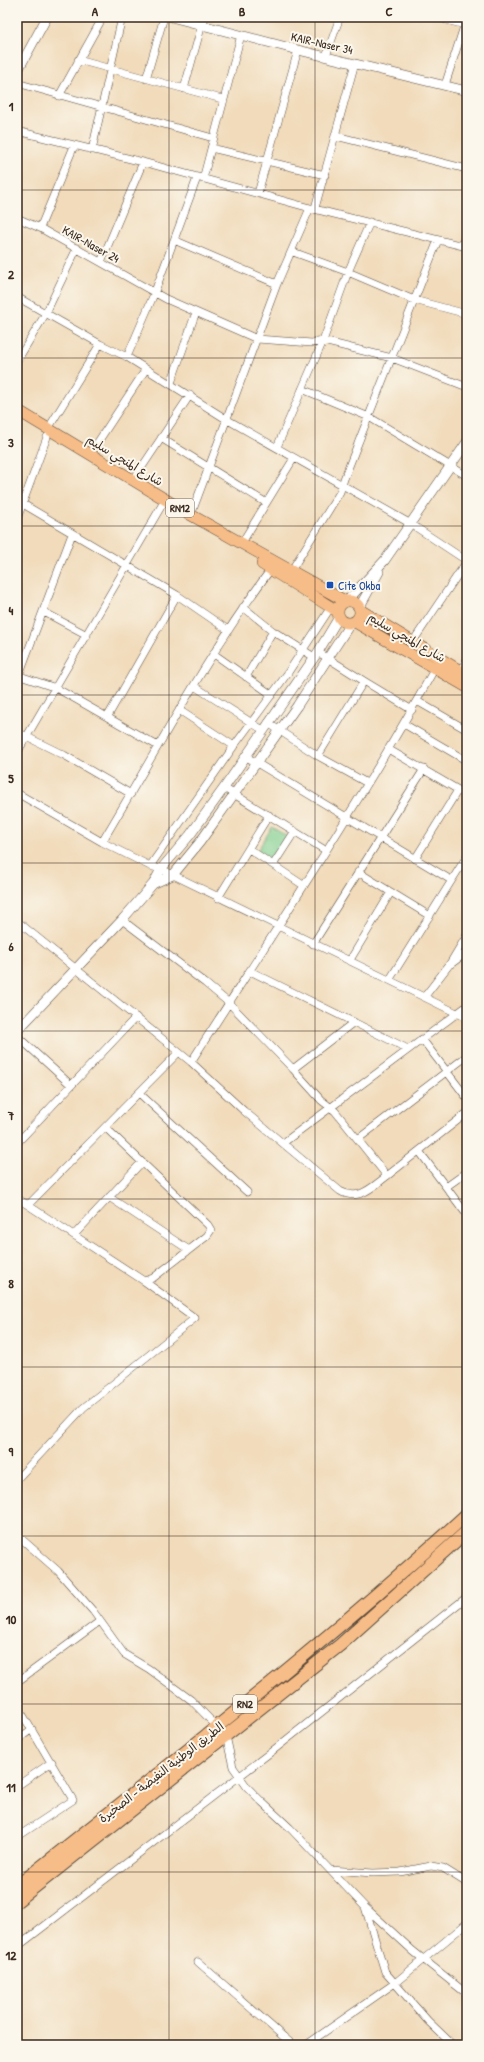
<svg xmlns="http://www.w3.org/2000/svg" width="484" height="2062" font-family="'Patrick Hand','Playpen Sans Arabic',sans-serif">
<style>
.green{fill:#7ece8e;stroke:#5c7c56}
.lines{fill:none;stroke-linecap:round;stroke-linejoin:round}
.minor-casing{stroke:#564536;stroke-width:8}
.tertiary-casing{stroke:#564536;stroke-width:10}
.primary-casing{stroke:#564536;stroke-width:12}
.trunk-casing{stroke:#564536;stroke-width:14}
.minor{stroke:#fff;stroke-width:7}
.tertiary{stroke:#fff;stroke-width:9}
.primary{stroke:#f7bd88;stroke-width:11}
.trunk{stroke:#f7bd88;stroke-width:12}
.grid{fill:none;stroke:#3b2a1e;stroke-width:1;stroke-opacity:0.55}
.transit-dot{fill:#1a4fb4;stroke:#fbf7ec;stroke-width:1.5}
.labels{text-anchor:middle;dominant-baseline:central;stroke-width:4;stroke-linejoin:round;paint-order:stroke}
.shield{fill:#fbf7ec;stroke:#75685c;stroke-width:1}
.shield-label{font-size:11px;font-weight:bold;fill:#3b2a1e}
.street-label{font-size:12px;fill:#3b2a1e;stroke:#fbf7ec}
.transit-label{font-size:12px;fill:#164399;stroke:#fbf7ec;text-anchor:start}
.neatline{fill:none;stroke:#3b2a1e;stroke-width:1.5}
.grid-label{font-size:13px;text-anchor:middle;font-weight:bold;fill:#3b2a1e}
</style>
<rect width="100%" height="100%" fill="#fbf7ec"/>
<filter id="ink" filterUnits="userSpaceOnUse"><feTurbulence type="fractalNoise" baseFrequency=".025" numOctaves="2"/><feDisplacementMap in="SourceGraphic" scale="8" xChannelSelector="R" yChannelSelector="G"/><feConvolveMatrix kernelMatrix="1 2 1 2 8 2 1 2 1" color-interpolation-filters="sRGB"/></filter>
<filter id="wash" filterUnits="userSpaceOnUse"><feTurbulence type="fractalNoise" baseFrequency=".012" numOctaves="4" result="noise"/><feDisplacementMap in="SourceGraphic" scale="16" xChannelSelector="R" yChannelSelector="G"/><feGaussianBlur stdDeviation="0.9" result="paint"/><feColorMatrix in="noise" values="0 0 0 0 0 0 0 0 0 0 0 0 0 0 0 0 0 1.4 0 .05"/><feComposite in="paint" operator="in"/></filter>
<g filter="url(#wash)">
<rect width="100%" height="100%" fill="#f1dbbb"/>
<path class="green" d="M272,827L288,837L273,861L257,851Z"/>
</g>
<g filter="url(#ink)">
<g class="lines">
<defs>
<path id="minor" d="M435,17L465,25
M326,56L340,17
M78,60L222,99
M146,79L164,17
M17,83L213,138
M445,85L467,17
M184,89L204,17
M59,96L103,17
M17,131L143,162L310,208L467,247
M336,136L467,169
M211,148L325,175
M92,150L122,17
M203,179L241,35
M258,193L298,50
M315,208L355,63
M17,218L40,228L166,299L257,339L312,343L323,341L392,358L467,387
M40,228L74,146
M174,240L277,284
M462,246L467,228
M293,252L348,272L414,300L467,314
M101,262L143,162
M17,297L100,344L127,357L226,419L411,524L467,561
M127,357L154,294L197,178
M17,361L46,313L77,248
M171,383L196,312
M302,389L369,417L467,476
M48,429L100,344
M161,438L265,502
M277,447L323,341L348,272L370,222
M90,454L146,369
M134,479L190,395
M23,504L177,595L228,630
M191,515L277,284L310,208
M17,519L47,437
M241,544L294,458
M291,571L340,492L344,479L438,240
M243,607L273,631L314,657
M44,612L87,635
M412,643L467,561
M318,652L364,681
M214,654L272,695
M460,671L467,660
M17,675L56,688L158,746
M19,675L72,534
M246,677L273,631
M194,686L263,730
M417,701L467,730
M179,710L234,746
M108,716L177,595
M268,723L318,756L367,783
M404,724L467,761
M17,732L64,755L131,794
M388,749L467,795
M17,753L162,505
M245,756L451,880
M318,756L364,681L412,710
M224,788L325,850
M17,793L102,842L150,866L161,869L467,1018
M102,842C157,750 207,655 271,569
M249,849L303,885
M415,859L458,790
M273,865L295,831
M150,866L234,746L287,674L331,607
M358,872L430,916
M218,898L269,815
M122,920L205,983L229,1003L293,1069L321,1100L335,1111L387,1176L467,1113
M17,921L191,1062L244,1111L340,1191C359,1202 372,1187 387,1176
M313,944L424,769
M350,960L391,892
M451,964L467,952
M250,971L408,1049
M390,979L467,856
M425,996L449,965L467,935
M17,1036L71,1085
M422,1039L467,1098
M191,1062C274,932 360,803 435,668
M293,1069L354,1022
M139,1093L247,1192
M358,1139L467,1056
M17,1143L136,1017
M283,1143L467,1006
M419,1151L467,1215
M446,1187L467,1172
M109,1197L189,1250
M17,1198L144,1281L153,1278L207,1236L211,1230L208,1225L105,1127
M28,1205L178,1053
M74,1235L141,1163
M17,1479L83,1408L195,1318L144,1281
M17,1535L58,1571L93,1611L124,1654L149,1669L191,1700L226,1736L233,1767L247,1787L262,1802L290,1828L365,1907L413,1951L467,1994
M17,1682L100,1621
M17,1705L73,1800L17,1837
M17,1740L32,1729
M17,1786L52,1762
M331,1870L373,1873L400,1872L431,1866L443,1868L467,1883
M365,1907L385,1972L428,2021L453,2045
M17,1947L271,1752L467,1597
M198,1962L293,2045
M306,2045L395,1983L467,1923"/>
<path id="tertiary" d="M171,17L298,50L467,91
M17,72L47,17
M347,601L385,560L467,442
M359,608L379,572
M153,884L173,875L200,842L297,706L350,624
M17,1031L122,920L153,884L161,869L190,835L224,788L318,652L339,617"/>
<path id="primary" d="M17,410L191,515L345,601
M262,564L337,611
M338 612a11 11 0 1 1 22 0a11 11 0 1 1-22 0Z
M360,610L467,675
M355,622L467,687"/>
<path id="trunk" d="M17,1886C169,1765 323,1646 467,1514
M17,1901L340,1645L467,1531"/>
</defs>
<use href="#minor" class="minor-casing"/>
<use href="#tertiary" class="tertiary-casing"/>
<use href="#primary" class="primary-casing"/>
<use href="#trunk" class="trunk-casing"/>
<use href="#minor" class="minor"/>
<use href="#tertiary" class="tertiary"/>
<use href="#primary" class="primary"/>
<use href="#trunk" class="trunk"/>
</g>
</g>
<path class="grid" d="M169,17V2045M315,17V2045M17,190H467M17,358H467M17,526H467M17,695H467M17,863H467M17,1031H467M17,1199H467M17,1367H467M17,1536H467M17,1704H467M17,1872H467"/>
<rect class="transit-dot" x="326" y="581" width="8" height="8" rx="2"/>
<g class="labels">
<g class="shield">
<rect x="166" y="499" width="28" height="18" rx="3"/>
<rect x="233" y="1695" width="24" height="18" rx="3"/>
</g>
<g class="shield-label">
<text x="180" y="508">RN12</text>
<text x="245" y="1704">RN2</text>
</g>
<g class="street-label">
<text transform="translate(322 43) rotate(13)">KAIR-Naser 34</text>
<text transform="translate(91 244) rotate(29)">KAIR-Naser 24</text>
<text transform="translate(125 460) rotate(31)">شارع المنجي سليم</text>
<text transform="translate(407 637) rotate(30)">شارع المنجي سليم</text>
<text transform="translate(161 1772) rotate(-38)">الطريق الوطنية النفيضة - الصخيرة</text>
</g>
<g class="transit-label">
<text x="338" y="585">Cite Okba</text>
</g>
</g>
<rect width="484" height="2062" fill="none" stroke="#fbf7ec" stroke-width="44"/>
<rect x="22" y="22" width="440" height="2018" class="neatline"/>
<g class="grid-label">
<text x="95" y="16">A</text>
<text x="242" y="16">B</text>
<text x="389" y="16">C</text>
<text x="11" y="111">1</text>
<text x="11" y="279">2</text>
<text x="11" y="447">3</text>
<text x="11" y="615">4</text>
<text x="11" y="783">5</text>
<text x="11" y="951">6</text>
<text x="11" y="1120">7</text>
<text x="11" y="1288">8</text>
<text x="11" y="1456">9</text>
<text x="11" y="1624">10</text>
<text x="11" y="1792">11</text>
<text x="11" y="1960">12</text>
</g>
</svg>
